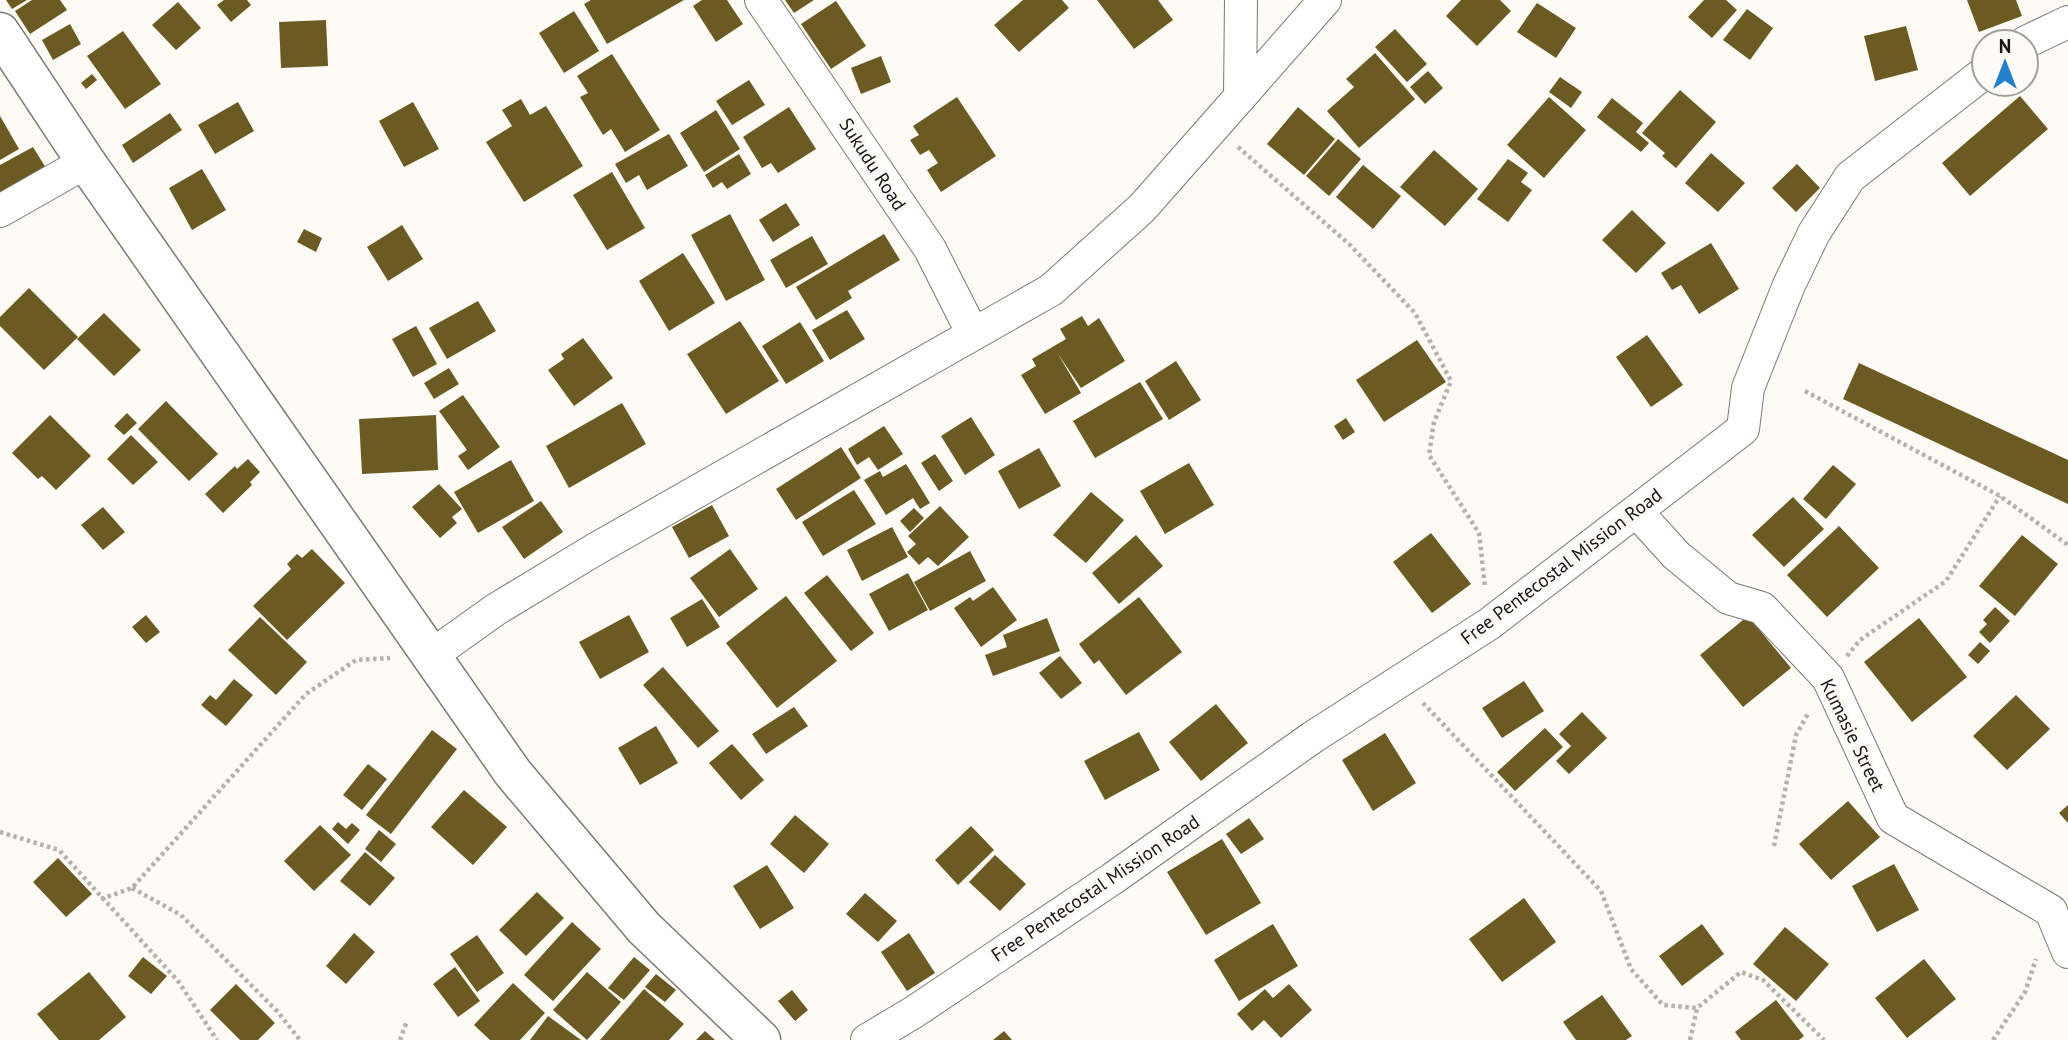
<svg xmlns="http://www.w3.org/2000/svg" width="2068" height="1040" font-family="'PT Sans',sans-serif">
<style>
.building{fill:#6b5a21}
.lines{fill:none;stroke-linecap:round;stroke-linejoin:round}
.minor-casing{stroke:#7a7975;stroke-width:34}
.major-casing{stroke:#7a7975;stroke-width:41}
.path{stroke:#b3b2ae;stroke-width:4.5;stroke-dasharray:3.5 3.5;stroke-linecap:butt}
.minor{stroke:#fff;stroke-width:32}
.major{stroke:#fff;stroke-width:38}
.labels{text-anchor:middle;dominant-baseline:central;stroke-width:7;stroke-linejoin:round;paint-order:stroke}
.street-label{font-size:19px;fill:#171615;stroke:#fcfbf6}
</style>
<rect width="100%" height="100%" fill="#fcfbf6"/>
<path class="building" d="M6,0H27L12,9Z
M32,0H60L67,10L30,34L15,11Z
M224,0H247L251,5L231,22L217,5Z
M591,0H684L607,44L584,4Z
M702,0H727L743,24L716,42L693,6Z
M785,0H814L794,13Z
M1023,0H1062L1069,8L1019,52L994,25Z
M1097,0H1158L1173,20L1134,49Z
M1461,0H1500L1511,11L1477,46L1446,16Z
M1704,0H1726L1737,10L1712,38L1688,17Z
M1967,0H2016L2022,16L1979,32Z
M836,1L866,46L831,69L801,24Z
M178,2L201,28L176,50L152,25Z
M1537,3L1576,28L1556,58L1517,32Z
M1747,9L1773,28L1750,60L1723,40Z
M574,11L599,51L564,73L539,33Z
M326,20L328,66L281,68L279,22Z
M70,24L81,44L53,60L42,40Z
M1906,26L1918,70L1875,81L1864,36Z
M1395,29L1427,64L1407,82L1375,47Z
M123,31L161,84L125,109L87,56Z
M1375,53L1415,99L1359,148L1327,111L1354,87L1346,79Z
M612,54L660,130L625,152L611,129L603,135L580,97L588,93L577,76Z
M881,56L891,82L861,94L851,68Z
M1428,71L1443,88L1425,104L1410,87Z
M92,74L97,80L86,89L81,83Z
M1560,77L1582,92L1571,108L1549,92Z
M749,80L765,105L732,125L716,101Z
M1680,90L1716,122L1676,168L1662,156L1665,153L1642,133Z
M2020,96L2048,129L1970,196L1942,163Z
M957,97L996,156L941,192L927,170L938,163L929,150L920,155L910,140L919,135L913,126Z
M1549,97L1586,130L1544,178L1507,145Z
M1612,98L1643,123L1636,132L1649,143L1641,152L1597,117Z
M521,99L530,115L546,106L583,166L524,202L486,142L512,126L502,110Z
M238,102L254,131L215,154L198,125Z
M413,102L439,149L404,167L379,121Z
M789,107L816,149L778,173L771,163L762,168L743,137Z
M1298,107L1335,139L1304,175L1267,144Z
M716,110L740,149L704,172L680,133Z
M170,113L182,130L133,163L122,145Z
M0,116L19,149L0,160Z
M669,134L688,166L647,190L639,175L626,183L615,164Z
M1338,139L1361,159L1329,196L1306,176Z
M33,147L46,168L0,194V165Z
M1434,150L1478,189L1445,226L1400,187Z
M1711,153L1745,183L1718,212L1685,183Z
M739,154L751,174L727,189L722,182L713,188L705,175Z
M1508,159L1528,173L1521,182L1532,190L1508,222L1477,199Z
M1797,164L1820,188L1796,212L1772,188Z
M1363,165L1401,196L1373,229L1336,197Z
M202,169L226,210L192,230L169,188Z
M612,172L645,228L607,250L573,195Z
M786,203L800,225L773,242L759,220Z
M1632,210L1666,243L1636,273L1602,240Z
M730,214L765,280L726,301L691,235Z
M402,225L423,259L388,281L367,247Z
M304,229L322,238L316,252L297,242Z
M884,234L900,260L848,291L852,298L816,320L796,287Z
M812,236L828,264L786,288L770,260Z
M1711,243L1739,289L1699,314L1681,285L1672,290L1661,273Z
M683,253L715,303L669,331L639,281Z
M29,288L78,337L44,370L0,326V317Z
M478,301L496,331L447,359L429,328Z
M847,310L865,339L830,360L812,330Z
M104,313L141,350L114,376L77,339Z
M1082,316L1088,326L1099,318L1125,361L1081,388L1058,354L1081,393L1045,414L1021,375L1036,366L1032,359L1066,339L1060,329Z
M740,321L779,381L726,414L687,354Z
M800,322L824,361L786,384L762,346Z
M416,326L437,364L413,377L392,339Z
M1647,335L1683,385L1651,407L1616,357Z
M583,338L613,378L574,406L548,370L564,359L561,354Z
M1417,340L1446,382L1384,422L1356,380Z
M1176,361L1201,400L1169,420L1145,381Z
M1859,363L2068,460V504L1843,399Z
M449,368L459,384L434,399L424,383Z
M1140,382L1163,419L1095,458L1073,421Z
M463,395L500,447L468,470L458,456L467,450L439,411Z
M166,401L218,454L189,481L138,429Z
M622,403L646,444L569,488L546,446Z
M127,413L137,423L124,435L114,426Z
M50,415L91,456L56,490L42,476L38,479L12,453Z
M436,415L438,470L362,474L359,419Z
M971,417L995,455L965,475L941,436Z
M1346,418L1355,432L1343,440L1334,426Z
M884,426L903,454L878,470L869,457L857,465L848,449Z
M131,435L158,462L133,485L107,459Z
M841,447L861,478L796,520L776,489Z
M1039,448L1061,486L1019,509L998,471Z
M935,454L953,481L939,491L921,463Z
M248,459L260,472L250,482L252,485L223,513L205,494L235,466L237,469Z
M511,460L534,501L478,533L454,492Z
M1189,463L1214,505L1165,534L1140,491Z
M906,464L930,503L920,509L913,498L886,515L864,480L880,471L883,477Z
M1833,465L1856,484L1826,519L1803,499Z
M439,484L462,509L452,517L457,523L440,538L412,507Z
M854,490L876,524L823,556L802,522Z
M1091,492L1124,520L1086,563L1053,535Z
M1793,497L1824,529L1784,567L1752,535Z
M541,501L563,532L524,559L502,527Z
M712,505L729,536L689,558L672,527Z
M940,506L969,537L938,566L928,557L919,565L907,552L916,544L908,536Z
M103,507L125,532L103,550L81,525Z
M914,508L924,518L910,532L900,521Z
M1839,526L1879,568L1827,617L1787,575Z
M892,527L908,557L862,581L847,550Z
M1431,533L1471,584L1432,613L1393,562Z
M1136,535L1163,566L1119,604L1092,573Z
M2022,535L2058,564L2015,616L1979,586Z
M312,549L345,583L287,640L253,606L291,569L287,564L297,554L302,558Z
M730,549L758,589L719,617L690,578Z
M970,551L986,581L930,611L914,582Z
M908,573L928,610L889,631L869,594Z
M827,575L874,633L851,651L804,593Z
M993,587L1017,620L981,647L954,608L970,597L973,601Z
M786,596L837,661L777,708L726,643Z
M1139,597L1182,652L1126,695L1099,660L1094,664L1079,644Z
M702,599L720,627L687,647L670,618Z
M1995,607L2010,621L1990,643L1979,632L1987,624L1983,620Z
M146,615L160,632L146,643L132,627Z
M629,615L649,652L600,679L579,642Z
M1748,616L1791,668L1743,707L1700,655Z
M260,617L307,662L276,695L228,650Z
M1047,618L1060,651L993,676L985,655L1007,647L1003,635Z
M1919,618L1967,677L1912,722L1864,662Z
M1980,642L1990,651L1978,664L1968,655Z
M1060,656L1082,683L1061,699L1039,673Z
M663,667L719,731L698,748L643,685Z
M234,679L253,695L226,726L201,705L210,695L216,700Z
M1524,681L1544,711L1502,738L1482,708Z
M2016,695L2050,729L2007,770L1973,736Z
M1216,704L1248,743L1201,781L1169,742Z
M794,707L808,726L766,754L752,734Z
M1582,712L1607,738L1569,774L1556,761L1571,746L1559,734Z
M656,726L678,763L640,785L618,748Z
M1545,728L1563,747L1515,791L1497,772Z
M432,730L457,749L391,834L366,815Z
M1139,732L1160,770L1105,800L1084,761Z
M1385,733L1416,783L1373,811L1342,760Z
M732,744L764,780L741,800L709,763Z
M368,764L387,779L362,810L343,795Z
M464,790L507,827L473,865L431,827Z
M1848,801L1880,837L1831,880L1799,844Z
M2068,805V823L2059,813Z
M795,815L829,844L804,873L770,844Z
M1249,818L1264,839L1241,854L1226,834Z
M338,822L346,829L352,823L360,830L348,844L332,829Z
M320,825L351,855L314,891L284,861Z
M971,826L994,850L958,885L935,860Z
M379,830L396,844L381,862L365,849Z
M1222,839L1261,903L1206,935L1167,872Z
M365,852L395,878L370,906L340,881Z
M995,855L1026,884L1000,911L969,882Z
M58,858L92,894L66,917L33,882Z
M1894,864L1919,910L1877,932L1852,886Z
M767,865L794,908L760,929L733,886Z
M537,892L564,918L526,956L499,930Z
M865,893L897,921L878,942L846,914Z
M1524,898L1556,942L1502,982L1469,939Z
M572,922L601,949L553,1001L524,975Z
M1273,924L1298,966L1239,1001L1214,960Z
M1702,924L1724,954L1682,986L1659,956Z
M1785,927L1829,964L1796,1001L1753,964Z
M354,933L375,952L346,984L326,966Z
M909,933L935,973L907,991L881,952Z
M477,935L504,973L477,992L450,954Z
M143,957L167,976L151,994L128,976Z
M634,957L650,970L624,1000L608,988Z
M1924,959L1956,999L1907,1038L1875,998Z
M455,967L480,1001L458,1017L433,984Z
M89,972L126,1017L99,1040H59L37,1014Z
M587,972L621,1002L587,1040L553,1010Z
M656,974L676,990L665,1002L645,987Z
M513,983L545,1013L520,1040H490L474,1025Z
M236,984L275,1023L258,1040H240L210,1010Z
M1289,984L1312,1010L1281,1038L1264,1020L1252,1031L1237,1014L1265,989L1273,998Z
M644,989L684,1024L669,1040H600Z
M792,990L808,1010L795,1021L778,1001Z
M1602,995L1632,1036L1626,1040H1576L1563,1022Z
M1776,1000L1804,1036L1799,1040H1741L1735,1032Z
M548,1016L581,1040H530Z
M705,1031L715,1040H696Z
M1004,1031L1012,1040H993Z"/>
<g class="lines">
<defs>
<path id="minor" d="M761,0L930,249L973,334
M2026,42L2068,22
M1240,97L1325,0
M0,211L86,162
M1636,511L1676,555L1728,598L1762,608L1828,678L1893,818L2051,911L2068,952
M432,655L495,610L594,550L1051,290L1142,208L1240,97L1241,0
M867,1040L914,1012L1112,879L1313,737L1489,624L1743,429L1748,388L1789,285L1814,233L1850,177L1984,73"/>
<path id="major" d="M0,32L86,162L513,773L644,928L761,1040"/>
</defs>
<use href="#minor" class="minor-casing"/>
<use href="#major" class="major-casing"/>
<path class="path" d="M1238,147L1349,244L1415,313L1451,381L1434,422L1429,455L1479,533L1485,587
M1805,391L2000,496L2068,545
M1847,656L1860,640L1946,581L2000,496
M1423,703L1601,891L1631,969L1663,1005L1697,1008L1741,972L1763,980L1824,1040
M0,832L59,850L178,981L217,1040
M1774,846L1796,735L1809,712
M132,888L181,915L277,1011L300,1040
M101,899L132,888L306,694L356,660L390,658
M400,1040L407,1021
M1690,1040L1697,1008
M1993,1040L2025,992L2036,959"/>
<use href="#minor" class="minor"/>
<use href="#major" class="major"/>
</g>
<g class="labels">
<g class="street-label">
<text transform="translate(873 164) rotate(57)">Sukudu Road</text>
<text transform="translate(1561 566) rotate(-37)">Free Pentecostal Mission Road</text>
<text transform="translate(1853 735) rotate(64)">Kumasie Street</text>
<text transform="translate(1095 888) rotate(-34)">Free Pentecostal Mission Road</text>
</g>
</g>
<g transform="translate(2005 63)"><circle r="33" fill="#fcfbf6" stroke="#a09f9c" stroke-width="2"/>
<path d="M0-5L12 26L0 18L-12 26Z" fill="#2181cd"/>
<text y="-10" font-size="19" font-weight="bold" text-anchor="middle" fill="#171615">N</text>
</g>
</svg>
